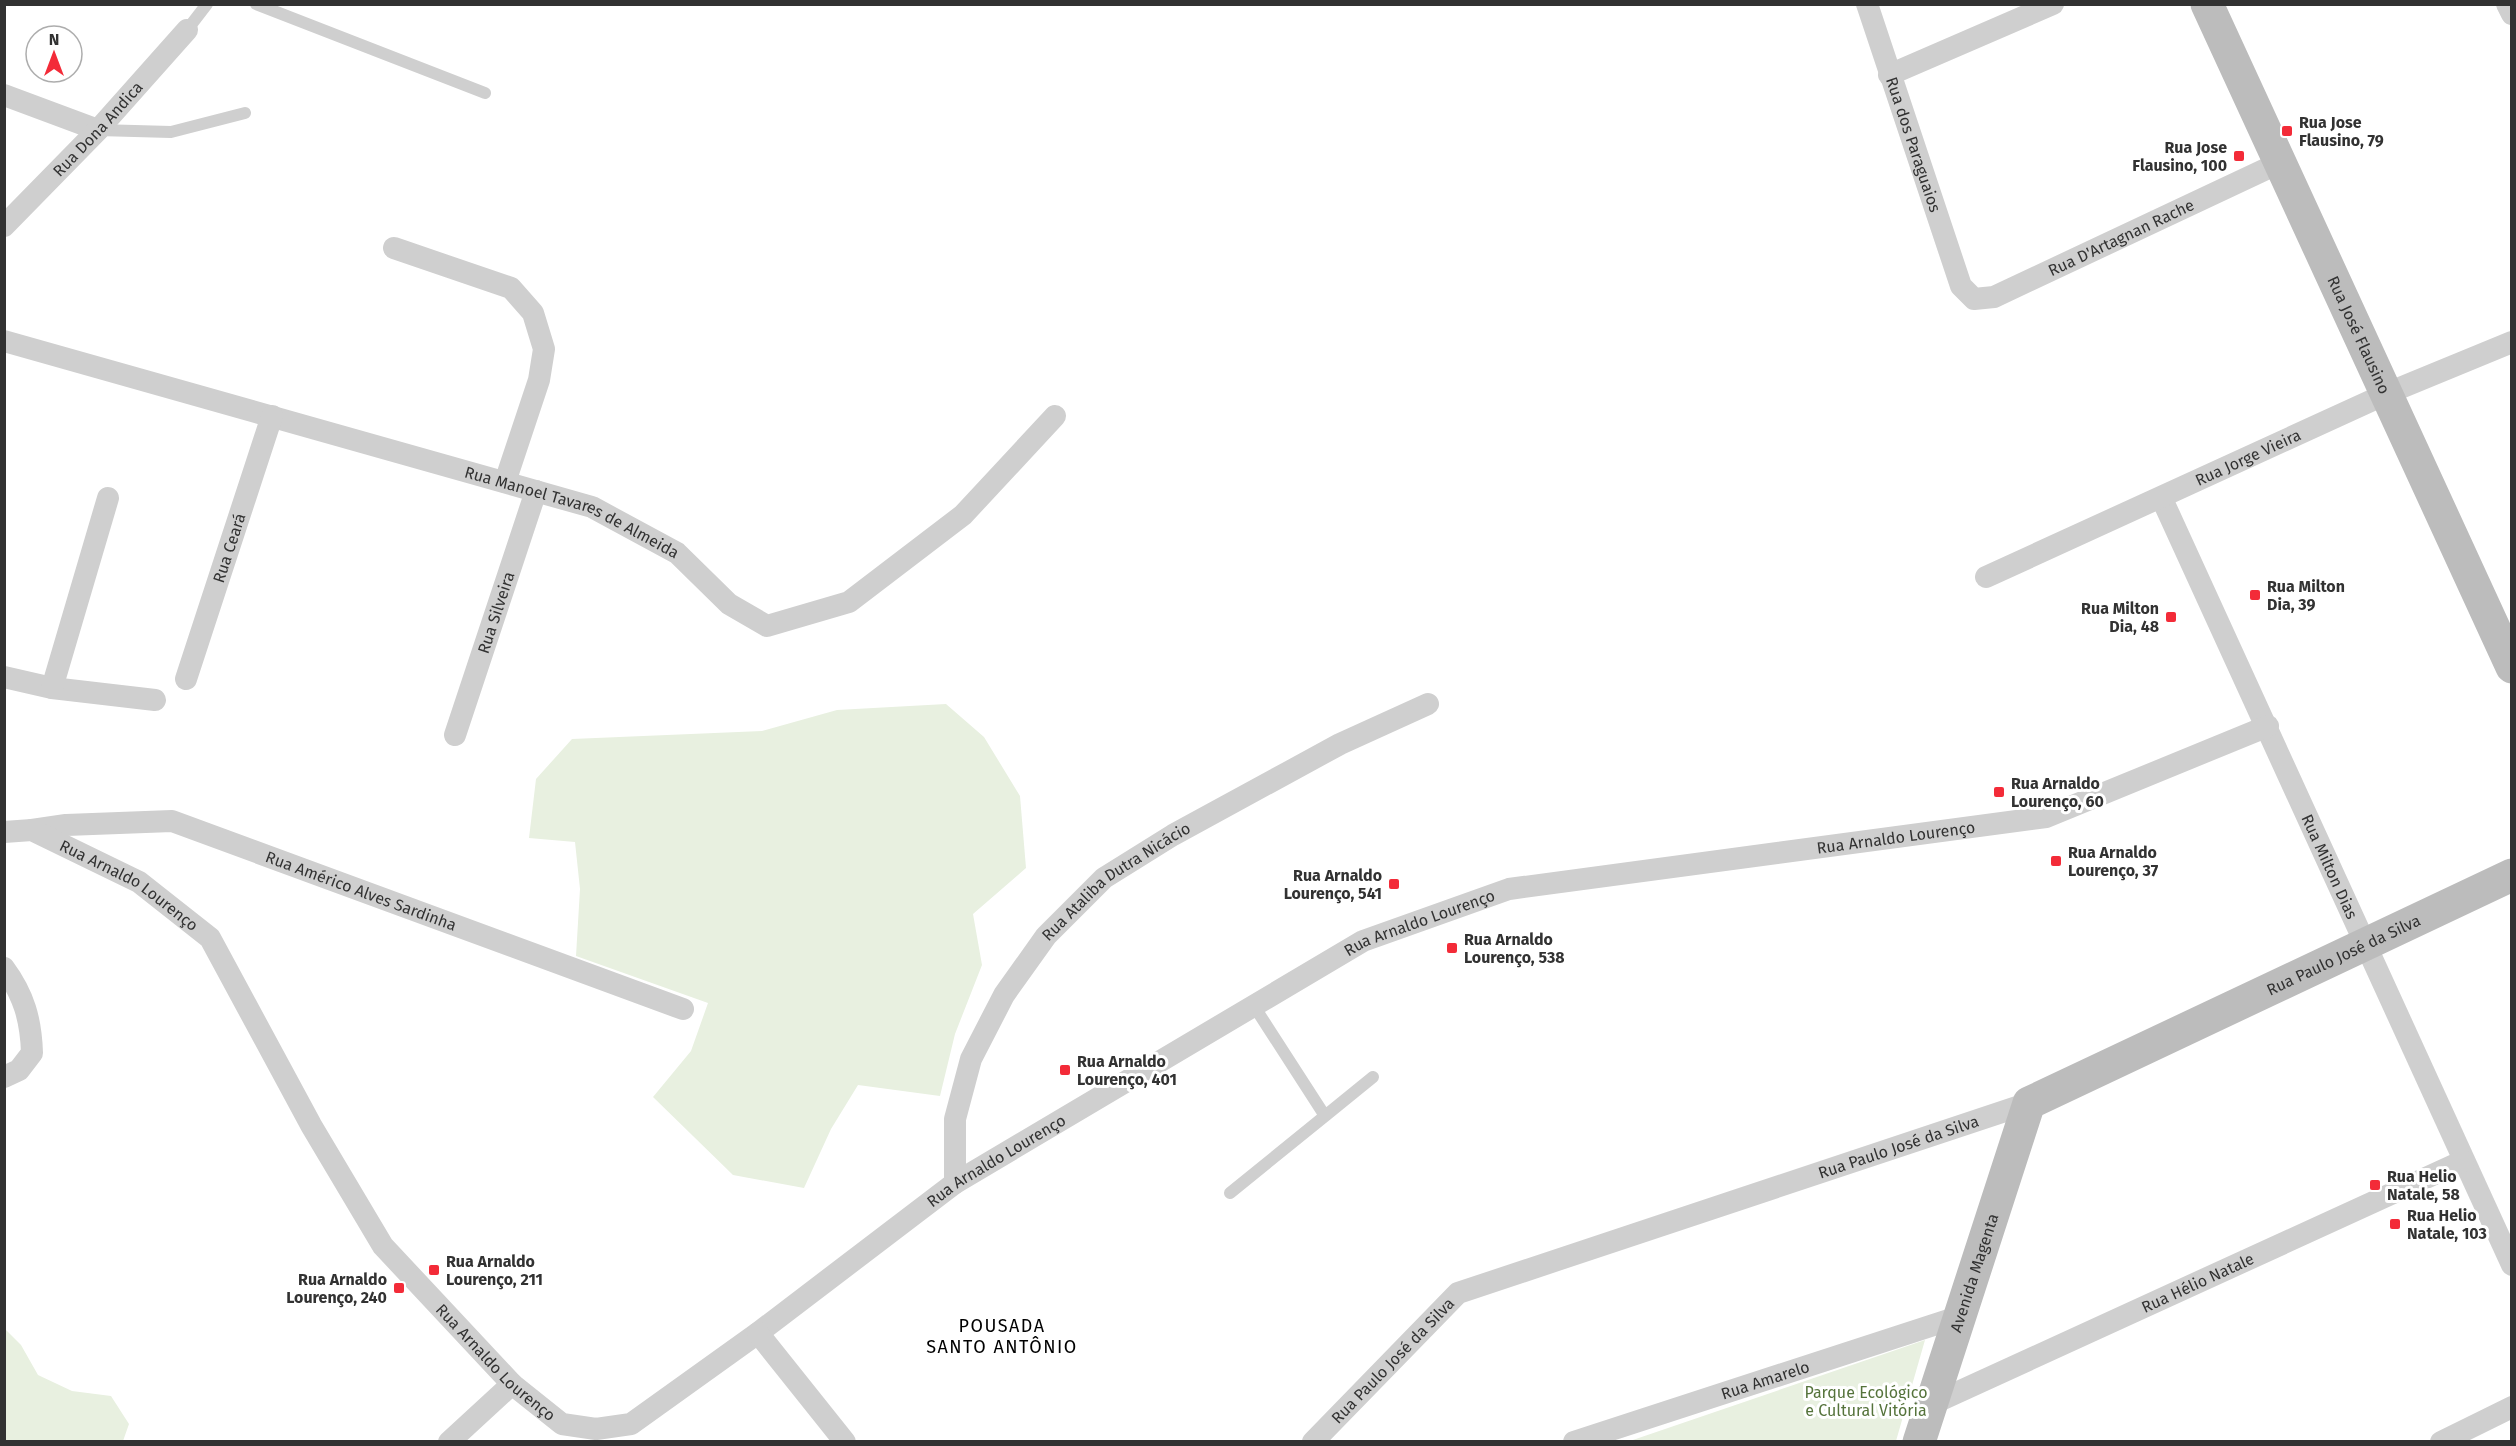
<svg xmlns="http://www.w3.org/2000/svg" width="2516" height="1446" font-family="'Fira Sans',sans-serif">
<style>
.green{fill:#e8f0e0}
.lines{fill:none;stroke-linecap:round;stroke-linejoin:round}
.lane{stroke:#cfcfcf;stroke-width:12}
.street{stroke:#cfcfcf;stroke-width:22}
.secondary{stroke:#bcbcbc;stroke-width:33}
.poi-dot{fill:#f32b38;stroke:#fff;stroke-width:2}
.labels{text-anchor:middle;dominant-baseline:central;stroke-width:6;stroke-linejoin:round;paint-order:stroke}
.poi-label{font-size:16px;font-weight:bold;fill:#323232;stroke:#fff;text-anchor:start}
.street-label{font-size:16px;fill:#323232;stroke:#fff}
.park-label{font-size:16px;fill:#55733b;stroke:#fff}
.neighbourhood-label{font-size:18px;letter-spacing:1.5px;fill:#000;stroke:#fff}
</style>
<rect width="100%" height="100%" fill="#fff"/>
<path class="green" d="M946,704L984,737L1020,796L1026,868L973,914L982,965L955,1034L940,1096L858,1085L831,1129L804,1188L733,1175L653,1097L691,1051L708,1003L576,956L580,889L575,842L529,838L536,779L572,739L762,731L837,710Z
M5,1329L21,1345L38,1375L72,1391L111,1396L129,1424L123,1441H5Z
M1925,1340L1896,1441L1627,1442Z"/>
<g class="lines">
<path class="lane" d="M256,4L485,93
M187,30L207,4
M98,130L171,132L245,113
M1325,1116L1373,1077
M1230,1193L1325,1116L1254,1006"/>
<g class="street">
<path id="s1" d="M1867,4L1961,286L1974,299L1994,297L2281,162"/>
<path d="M2507,4L2512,14"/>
<path d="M1889,75L2053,4"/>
<path d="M4,95L98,130"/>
<path id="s2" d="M4,226L98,130L187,30"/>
<path d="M394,248L511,288L533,313L544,349L539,380L505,482"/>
<path id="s3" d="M4,341L592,507L677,553L729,604L767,626L849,602L963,515L1055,416"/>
<path id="s4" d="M2162,499L2512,1265"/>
<path id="s5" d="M1986,577L2388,393L2512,342"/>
<path d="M4,677L52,688L155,700"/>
<path id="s6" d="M186,679L272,416"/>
<path d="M52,688L108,498"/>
<path id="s7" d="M455,735L536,491"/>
<path id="s8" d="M32,830L66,825L172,821L683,1009"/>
<path id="s9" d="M4,832L32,830L139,882L210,938L311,1125L383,1246L512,1384L562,1424L596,1429L631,1424L758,1333L955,1183L1363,941L1509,889L2046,817L2268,726"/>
<path d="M4,968C24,995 31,1020 32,1053L19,1070L4,1077"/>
<path id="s10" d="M955,1183V1119L971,1059L1004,995L1046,936L1104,878L1173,835L1340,744L1428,704"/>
<path d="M758,1333L845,1442"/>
<path id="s11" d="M1932,1404L2463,1161"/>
<path d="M449,1442L512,1384"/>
<path id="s12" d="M1313,1442L1458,1293L2029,1103"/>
<path id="s13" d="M1574,1442L1958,1317"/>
<path d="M2441,1442L2512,1407"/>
</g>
<g class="secondary">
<path id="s14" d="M2207,4L2512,667"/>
<path id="s15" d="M1919,1442L2029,1103L2512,875"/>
</g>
</g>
<g class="poi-dot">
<rect x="2281" y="125" width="12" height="12" rx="3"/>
<rect x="2233" y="150" width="12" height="12" rx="3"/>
<rect x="2249" y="589" width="12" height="12" rx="3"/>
<rect x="2165" y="611" width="12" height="12" rx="3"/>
<rect x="1993" y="786" width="12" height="12" rx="3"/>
<rect x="2050" y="855" width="12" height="12" rx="3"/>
<rect x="1388" y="878" width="12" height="12" rx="3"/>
<rect x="1446" y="942" width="12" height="12" rx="3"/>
<rect x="1059" y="1064" width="12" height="12" rx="3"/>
<rect x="2369" y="1179" width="12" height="12" rx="3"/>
<rect x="2389" y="1218" width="12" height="12" rx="3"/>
<rect x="428" y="1264" width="12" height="12" rx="3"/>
<rect x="393" y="1282" width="12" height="12" rx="3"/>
</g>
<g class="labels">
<g class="poi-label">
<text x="2299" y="122">Rua Jose<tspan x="2299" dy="18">Flausino, 79</tspan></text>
<text x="2227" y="147" text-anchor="end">Rua Jose<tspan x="2227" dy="18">Flausino, 100</tspan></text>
<text x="2267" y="586">Rua Milton<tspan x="2267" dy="18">Dia, 39</tspan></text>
<text x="2159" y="608" text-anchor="end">Rua Milton<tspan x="2159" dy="18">Dia, 48</tspan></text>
<text x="2011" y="783">Rua Arnaldo<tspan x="2011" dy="18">Lourenço, 60</tspan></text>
<text x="2068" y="852">Rua Arnaldo<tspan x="2068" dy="18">Lourenço, 37</tspan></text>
<text x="1382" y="875" text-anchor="end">Rua Arnaldo<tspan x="1382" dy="18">Lourenço, 541</tspan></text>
<text x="1464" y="939">Rua Arnaldo<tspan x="1464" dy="18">Lourenço, 538</tspan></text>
<text x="1077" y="1061">Rua Arnaldo<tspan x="1077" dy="18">Lourenço, 401</tspan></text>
<text x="2387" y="1176">Rua Helio<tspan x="2387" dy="18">Natale, 58</tspan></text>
<text x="2407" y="1215">Rua Helio<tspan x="2407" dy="18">Natale, 103</tspan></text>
<text x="446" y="1261">Rua Arnaldo<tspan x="446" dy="18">Lourenço, 211</tspan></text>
<text x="387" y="1279" text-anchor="end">Rua Arnaldo<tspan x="387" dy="18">Lourenço, 240</tspan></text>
</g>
<g class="street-label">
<text stroke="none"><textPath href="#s2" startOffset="135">Rua Dona Andica</textPath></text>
<text stroke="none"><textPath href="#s1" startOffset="148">Rua dos Paraguaios</textPath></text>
<text stroke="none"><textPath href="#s1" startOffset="476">Rua D'Artagnan Rache</textPath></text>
<text stroke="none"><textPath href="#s14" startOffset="364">Rua José Flausino</textPath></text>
<text stroke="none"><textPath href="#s5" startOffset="288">Rua Jorge Vieira</textPath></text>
<text stroke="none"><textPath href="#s3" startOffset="594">Rua Manoel Tavares de Almeida</textPath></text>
<text stroke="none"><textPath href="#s6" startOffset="138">Rua Ceará</textPath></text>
<text stroke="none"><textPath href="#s7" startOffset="129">Rua Silveira</textPath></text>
<text stroke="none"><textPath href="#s9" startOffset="2337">Rua Arnaldo Lourenço</textPath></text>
<text stroke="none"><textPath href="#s4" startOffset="404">Rua Milton Dias</textPath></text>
<text stroke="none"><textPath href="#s10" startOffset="360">Rua Ataliba Dutra Nicácio</textPath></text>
<text stroke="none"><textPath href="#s9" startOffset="140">Rua Arnaldo Lourenço</textPath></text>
<text stroke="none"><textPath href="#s8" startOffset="342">Rua Américo Alves Sardinha</textPath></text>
<text stroke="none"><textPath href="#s9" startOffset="1851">Rua Arnaldo Lourenço</textPath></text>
<text stroke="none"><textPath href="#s15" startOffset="704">Rua Paulo José da Silva</textPath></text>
<text stroke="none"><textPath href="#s12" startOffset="672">Rua Paulo José da Silva</textPath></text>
<text stroke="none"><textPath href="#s9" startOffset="1364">Rua Arnaldo Lourenço</textPath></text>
<text stroke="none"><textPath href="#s15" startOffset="178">Avenida Magenta</textPath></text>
<text stroke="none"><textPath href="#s11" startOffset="292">Rua Hélio Natale</textPath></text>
<text stroke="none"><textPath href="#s12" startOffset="114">Rua Paulo José da Silva</textPath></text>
<text stroke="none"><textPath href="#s9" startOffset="753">Rua Arnaldo Lourenço</textPath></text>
<text stroke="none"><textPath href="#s13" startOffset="201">Rua Amarelo</textPath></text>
</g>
<g class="park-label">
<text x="1866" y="1392">Parque Ecológico<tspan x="1866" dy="18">e Cultural Vitória</tspan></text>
</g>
<g class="neighbourhood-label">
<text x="1002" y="1326">POUSADA<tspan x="1002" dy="21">SANTO ANTÔNIO</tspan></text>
</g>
</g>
<rect width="2516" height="1446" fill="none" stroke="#323232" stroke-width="12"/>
<g transform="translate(54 54)"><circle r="28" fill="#ffffff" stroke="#adadad" stroke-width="1.5"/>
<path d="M0-4.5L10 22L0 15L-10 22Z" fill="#f32b38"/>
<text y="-9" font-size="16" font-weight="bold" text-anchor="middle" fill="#323232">N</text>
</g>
</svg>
